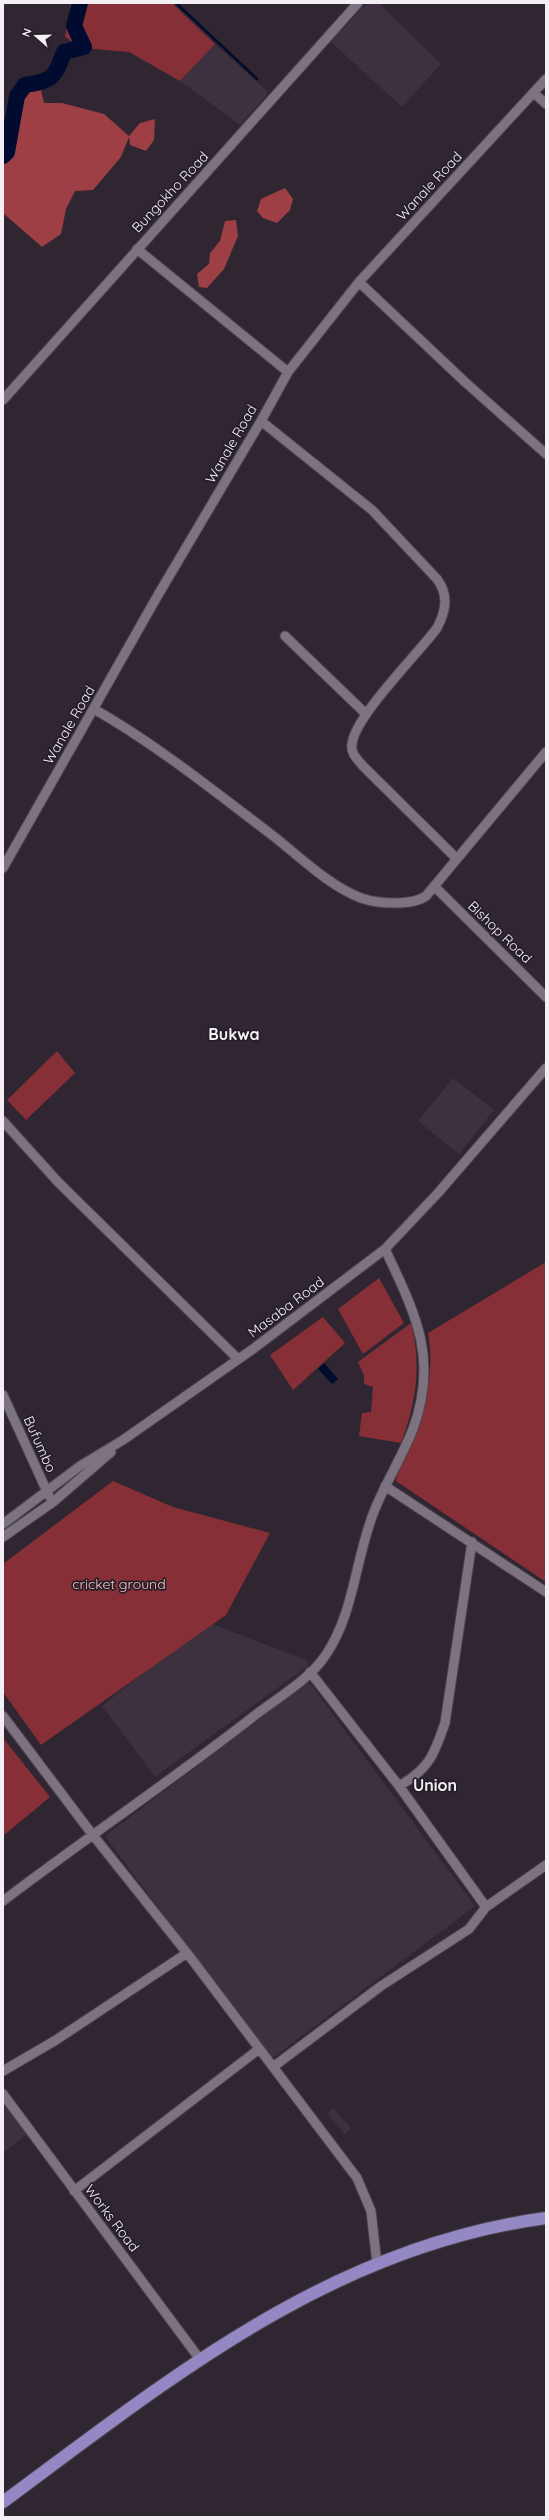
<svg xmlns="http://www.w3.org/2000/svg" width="549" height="2520" font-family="Quicksand,sans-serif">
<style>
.built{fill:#3d3140}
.green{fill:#872f36}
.forest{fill:#9e3f45}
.water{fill:#000b2f}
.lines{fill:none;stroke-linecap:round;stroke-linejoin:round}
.stream{stroke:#000b2f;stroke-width:2.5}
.river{stroke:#000b2f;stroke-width:16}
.minor-casing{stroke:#4c454e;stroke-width:11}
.major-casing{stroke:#4c454e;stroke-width:14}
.minor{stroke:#7d7380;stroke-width:9}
.major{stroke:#9387c4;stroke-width:12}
.labels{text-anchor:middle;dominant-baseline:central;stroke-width:3.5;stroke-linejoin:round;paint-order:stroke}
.street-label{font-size:14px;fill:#f4eef5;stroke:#251d27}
.park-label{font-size:14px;fill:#fbc5c4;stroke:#251d27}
.quarter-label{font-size:16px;font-weight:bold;fill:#f4eef5;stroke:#251d27}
</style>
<rect width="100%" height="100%" fill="#2f2631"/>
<path class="built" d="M367,3H379L441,64L402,107L331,42Z
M215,44L266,90L267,95L240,125L180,81Z
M453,1078L494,1110L459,1154L418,1121Z
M207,1622L306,1660L309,1665L155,1777L102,1706Z
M309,1682L475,1906L271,2059L105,1836Z
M3,2099L28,2133L3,2153Z
M333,2108L351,2128L345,2134L327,2114Z"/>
<path class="green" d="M71,3H172L215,44L180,81L129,52L82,48L65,37Z
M57,1051L75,1073L26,1120L7,1100Z
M546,1262V1582L396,1481L397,1474C419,1429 437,1382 428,1333Z
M379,1278L404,1323L363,1354L338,1309Z
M323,1317L345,1343L293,1390L270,1355Z
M411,1323C422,1365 416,1403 401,1443L359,1436L362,1413L371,1412L373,1387L364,1384V1375L358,1362Z
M113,1481L173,1507L270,1533L226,1615L41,1745L3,1692V1564Z
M3,1738L50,1797L3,1836Z"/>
<path class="forest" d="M38,77L44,103H62L104,114L129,136L140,123L155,119L154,140L146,151L130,145L129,137L121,157L93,190L75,191L66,209L61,234L42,247L3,213V150L21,114L18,85Z
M285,188L293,199L290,210L277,223L263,218L257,211L261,199Z
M236,220L238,236L224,269L207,288L199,287L197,274L209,264L210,253L220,241L225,221Z"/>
<path class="water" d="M324,1363L338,1379L332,1384L318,1369Z"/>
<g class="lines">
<path class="stream" d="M176,3L257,79"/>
<path class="river" d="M3,156L7,152L17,96L25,85C52,81 55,78 64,52L84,47L74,26L80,3"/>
<defs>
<path id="minor" d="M534,93L546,104
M137,249L288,372
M359,282L465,382L546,454
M3,400L358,3
M261,421L372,510L437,579C449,595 446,611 437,628C418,654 355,716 352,744C350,753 358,760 364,767L456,858
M285,636L366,714
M94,709C157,745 214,791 272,835C299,856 329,886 361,898C378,904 412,906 426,896L546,752
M3,868L158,595L261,421L288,372L359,282L546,79
M435,887L546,997
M3,1121L58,1182L238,1359
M3,1395L49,1496
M385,1486L546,1592
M3,1524L80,1466L123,1440L253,1349L385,1249L438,1193L546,1068
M3,1537L53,1502L111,1452
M3,1716L92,1834L187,1953L357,2178L371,2211L377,2264
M399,1786C429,1769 434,1755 445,1723L472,1542
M3,1901C86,1838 172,1780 254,1716C276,1699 310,1679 325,1656C355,1613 355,1557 375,1509C386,1482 402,1457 413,1429C439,1358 415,1313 385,1249
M486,1907L546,1865
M273,2067L381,1986L469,1929L486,1907L399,1786L310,1672
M3,2071L56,2040L187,1953
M3,2094L199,2358
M74,2191L259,2049"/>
<path id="major" d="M3,2502C172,2377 331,2247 546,2218"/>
</defs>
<use href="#minor" class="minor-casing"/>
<use href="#major" class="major-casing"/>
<use href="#minor" class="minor"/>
<use href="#major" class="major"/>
</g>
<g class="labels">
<g class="street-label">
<text transform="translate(429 186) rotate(-47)">Wanale Road</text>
<text transform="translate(170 192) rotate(-47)">Bungokho Road</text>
<text transform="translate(231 444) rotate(-60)">Wanale Road</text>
<text transform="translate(69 725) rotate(-60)">Wanale Road</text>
<text transform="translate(500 932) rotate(44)">Bishop Road</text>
<text transform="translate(286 1307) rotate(-37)">Masaba Road</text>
<text transform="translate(40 1444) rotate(66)">Bufumbo</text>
<text transform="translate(112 2218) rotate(53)">Works Road</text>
</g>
<g class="park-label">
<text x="119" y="1584">cricket ground</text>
</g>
<g class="quarter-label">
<text x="234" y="1034">Bukwa</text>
<text x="435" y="1785">Union</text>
</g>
</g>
<rect width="549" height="2520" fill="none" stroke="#f4eef5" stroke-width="8"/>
<g transform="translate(36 36) rotate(290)" stroke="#251d27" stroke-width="3" paint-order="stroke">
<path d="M0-3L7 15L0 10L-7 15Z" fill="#f4eef5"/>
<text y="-6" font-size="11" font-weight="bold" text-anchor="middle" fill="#f4eef5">N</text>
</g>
</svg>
